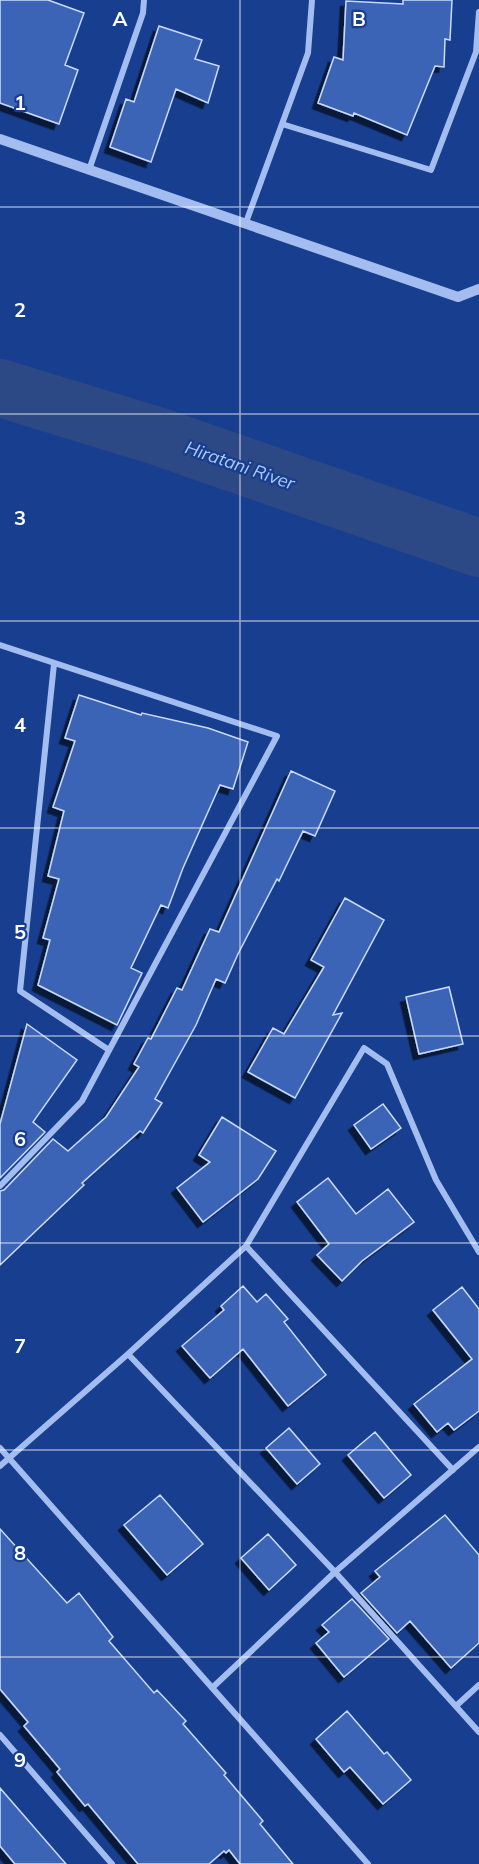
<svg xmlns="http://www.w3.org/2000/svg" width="479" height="1864" font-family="Mulish,sans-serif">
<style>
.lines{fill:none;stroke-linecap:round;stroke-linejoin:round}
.river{stroke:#2c4885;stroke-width:58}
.building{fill:#3b64b6;stroke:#cadbfb;stroke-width:1.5;filter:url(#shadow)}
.minor{stroke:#a3bdf0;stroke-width:6}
.tertiary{stroke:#a3bdf0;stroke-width:10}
.grid{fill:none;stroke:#fff;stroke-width:1.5;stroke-opacity:0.55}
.labels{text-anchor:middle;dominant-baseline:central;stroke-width:4.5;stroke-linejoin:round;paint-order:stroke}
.water-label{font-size:18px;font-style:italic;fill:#afc8f7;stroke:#173e8f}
.grid-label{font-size:20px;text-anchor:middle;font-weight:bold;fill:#fff;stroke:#173e8f;stroke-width:4.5;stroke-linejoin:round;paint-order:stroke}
</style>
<defs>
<filter id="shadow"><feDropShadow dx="-5.5" dy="5.5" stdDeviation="0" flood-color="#0009"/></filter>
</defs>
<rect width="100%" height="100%" fill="#173e8f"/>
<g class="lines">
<path class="river" d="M0,388L157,436L479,548"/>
</g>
<path class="building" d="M0,0H48L84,13L65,65L78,70L59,124L0,103Z
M403,0H452L450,40L445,39L444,67L435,66L407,135L354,113L353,116L318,103L334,57L343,60L346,1L403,4Z
M159,26L202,40L195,59L219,66L208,103L176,89L151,162L110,147L126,99L134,102Z
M79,695L141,715L142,713L208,728L248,742L233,789L220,785L183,868L168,908L161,905L131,968L142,973L117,1025L38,985L50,940L43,938L59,879L48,876L64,811L53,807L75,741L65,738Z
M291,771L335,791L315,836L303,831L279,881L277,879L238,954L225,983L216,979L196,1025L155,1099L162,1103L143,1133L140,1131L82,1183L84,1185L0,1265V1191L4,1190L53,1139L68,1151L106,1117L139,1067L134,1064L148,1038L151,1039L177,988L182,990L210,929L219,932Z
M345,898L384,920L333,1015L342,1013L295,1098L248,1072L273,1028L284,1034L324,967L311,960Z
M449,987L463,1044L419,1054L406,997Z
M27,1024L77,1060L33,1122L45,1132L0,1178V1124Z
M383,1104L401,1128L371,1149L354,1125Z
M222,1117L276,1151L258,1179L203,1222L177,1188L210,1162L199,1155Z
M328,1178L356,1214L388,1189L414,1222L362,1261L342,1281L317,1255L329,1244L297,1202Z
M243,1286L257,1302L266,1294L288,1319L284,1322L326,1375L288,1406L243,1349L210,1378L182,1346L224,1310L221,1306Z
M462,1287L479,1309V1411L454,1430L448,1423L437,1432L414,1404L472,1359L433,1310Z
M289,1428L320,1464L297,1484L266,1448Z
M375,1432L411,1475L384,1498L348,1455Z
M160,1495L203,1544L167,1575L124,1525Z
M445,1515L479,1555V1643L451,1668L410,1621L397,1633L361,1593L380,1577L375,1571Z
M0,1529L67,1603L79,1593L113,1637L109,1641L154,1693L157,1690L186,1721L183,1724L226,1773L224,1775L263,1821L260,1824L293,1864H240L229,1850L226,1853L224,1851L209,1864H138L88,1804L85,1806L57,1772L60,1769L24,1726L28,1722L0,1689Z
M268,1534L296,1565L269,1590L241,1558Z
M352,1599L389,1639L344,1677L316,1643L329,1632L322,1625Z
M347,1711L384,1754L387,1752L411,1780L383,1804L350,1767L344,1772L316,1739Z
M0,1788L66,1864H15L0,1846Z"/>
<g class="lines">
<path class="minor" d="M282,124L431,170L476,52L479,12
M89,170L143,13L144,0
M245,225L308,53L312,0
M0,645L277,736L82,1101L0,1186
M54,664L20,991L109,1050
M246,1246L453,1470
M128,1354L335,1572L479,1447
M0,1448L368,1864
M0,1466L128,1354L246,1246L364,1048L387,1064L436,1180L479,1252
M212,1688L335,1572L479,1732
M456,1706L479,1685
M0,1735L112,1864"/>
<path class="tertiary" d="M0,139L458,297L479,289"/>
</g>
<path class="grid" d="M240,0V1864M0,207H479M0,414H479M0,621H479M0,828H479M0,1036H479M0,1243H479M0,1450H479M0,1657H479"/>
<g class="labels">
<g class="water-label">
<text transform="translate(240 465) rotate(19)">Hiratani River</text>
</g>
</g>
<g class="grid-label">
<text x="120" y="26">A</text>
<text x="359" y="26">B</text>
<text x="20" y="110">1</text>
<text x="20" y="317">2</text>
<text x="20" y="525">3</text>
<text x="20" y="732">4</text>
<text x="20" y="939">5</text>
<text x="20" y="1146">6</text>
<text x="20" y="1353">7</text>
<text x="20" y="1560">8</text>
<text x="20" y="1767">9</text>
</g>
</svg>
